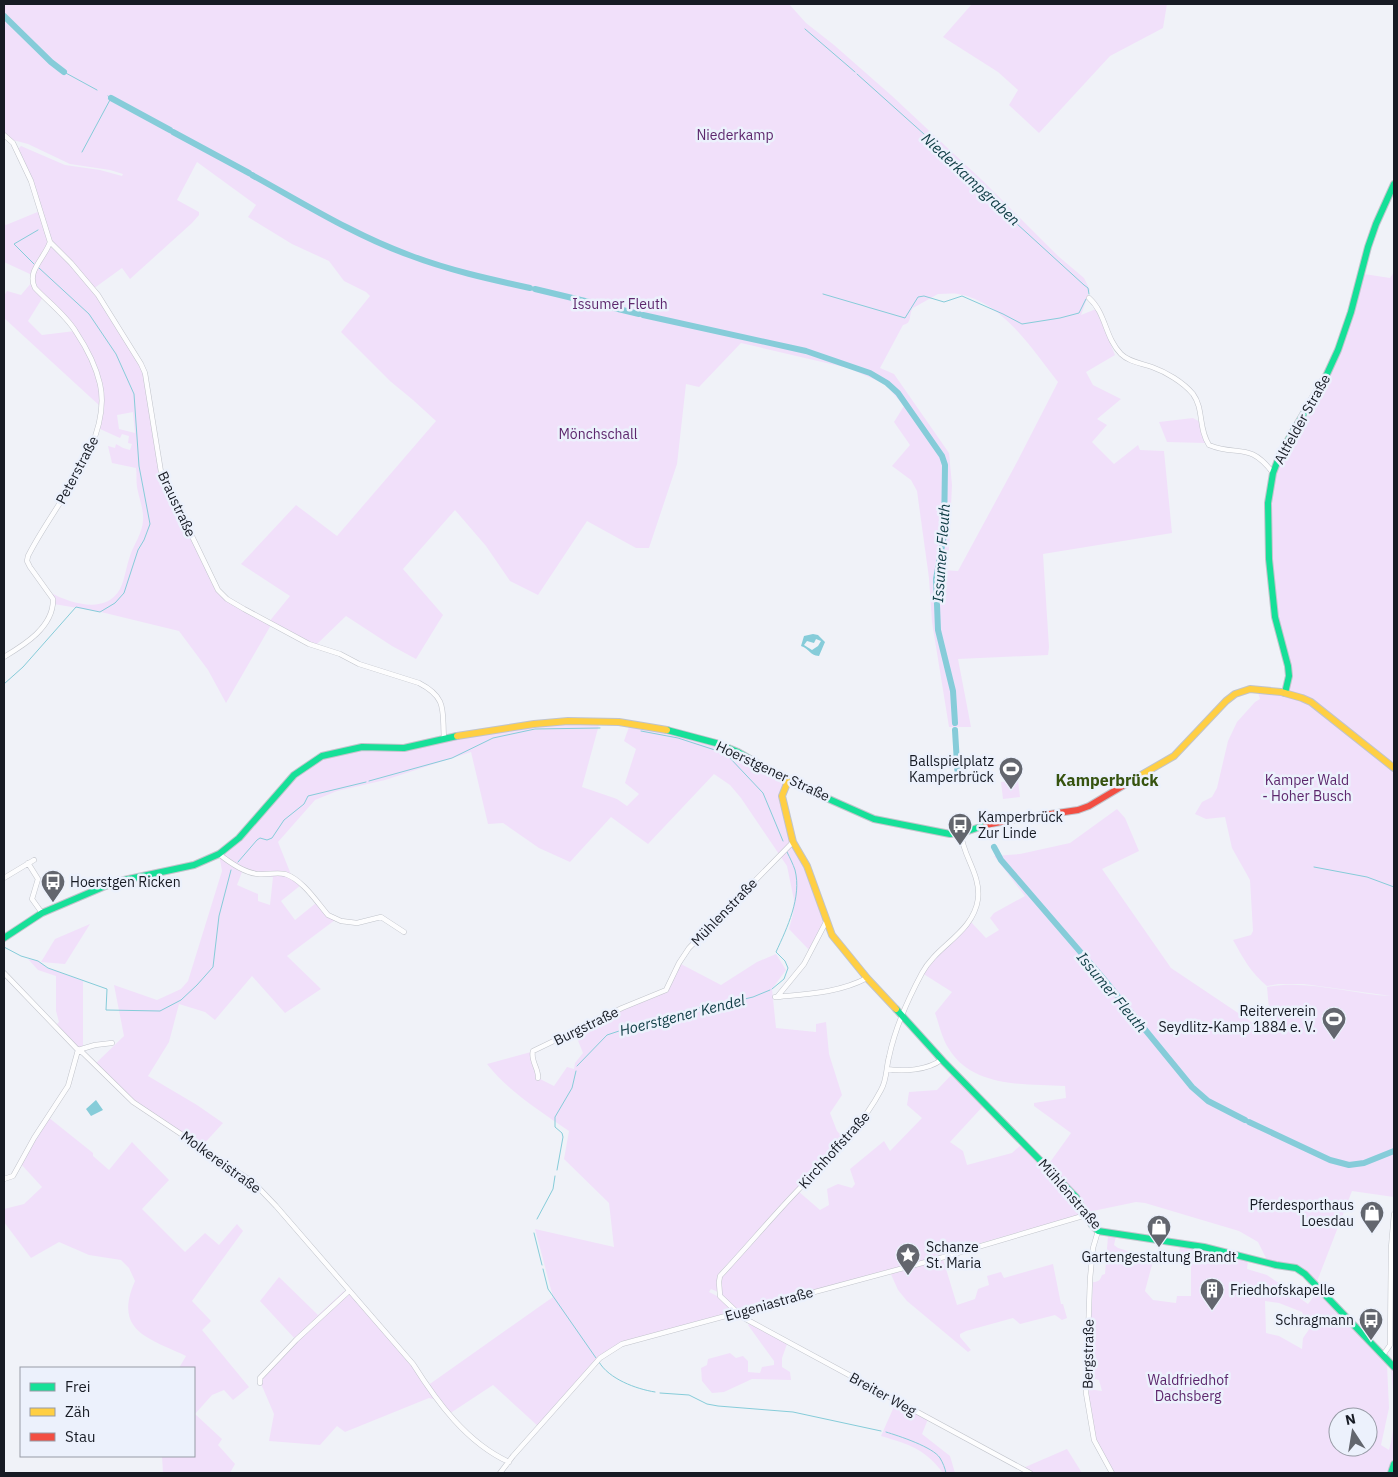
<svg xmlns="http://www.w3.org/2000/svg" width="1398" height="1477" font-family="'IBM Plex Sans',sans-serif">
<style>
.green{fill:#f1e0fa;fill-rule:evenodd}
.water{fill:#86ccd9;fill-rule:evenodd}
.lines{fill:none;stroke-linecap:round;stroke-linejoin:round}
.stream{stroke:#86ccd9;stroke-width:1}
.river{stroke:#86ccd9;stroke-width:6}
.street-casing{stroke:#c1c4cb;stroke-width:5.5}
.fast-casing{stroke:#c1c4cb;stroke-width:8}
.slow-casing{stroke:#c1c4cb;stroke-width:8}
.jam-casing{stroke:#c1c4cb;stroke-width:8}
.street{stroke:#fdfdfe;stroke-width:4.5}
.fast{stroke:#16e098;stroke-width:6}
.slow{stroke:#ffcf43;stroke-width:6}
.jam{stroke:#f24e42;stroke-width:6}
.labels{text-anchor:middle;dominant-baseline:central;stroke-width:5;stroke-linejoin:round;paint-order:stroke}
.park-label{font-size:14px;fill:#5d276d;stroke:#ecf1fc}
.street-label{font-size:14px;fill:#171b24;stroke:#ecf1fc}
.poi-label{font-size:14px;fill:#171b24;stroke:#ecf1fc;text-anchor:end}
.water-label{font-size:15px;font-style:italic;fill:#0e3c44;stroke:#ecf1fc}
.quarter-label{font-size:16px;font-weight:bold;fill:#36530f;stroke:#ecf1fc}
</style>
<rect width="100%" height="100%" fill="#f0f2f8"/>
<path class="green" d="M4,4H789L806,23L834,45L892,96L983,181L1058,256L1084,278L1090,290L1081,315L1096,309L1115,355L1086,372L1093,385L1121,399L1097,419L1107,425L1092,442L1114,464L1138,445L1140,450L1164,451L1172,533L1043,554L1049,647L1048,655L958,659L971,727H949L932,622L929,578L917,491L911,480L892,466L910,445L894,422L904,406L885,384L848,368L741,343L699,387L686,384L677,464L649,548H636L587,521L538,595L510,581L486,546L455,510L403,569L443,615L416,659L392,646L346,616L315,646L271,625L226,703L208,670L179,631L101,612L54,604L51,593C70,603 106,615 120,589C125,579 126,567 130,556C134,544 142,534 143,521C144,510 139,498 137,487C136,481 137,474 136,468L112,463L108,446L115,448L116,444L123,448L130,450L132,444L128,443L129,436L122,434L120,438L100,429L101,407L4,318V296L7,291L21,295L32,282V275L4,262V224L6,225L40,211L18,149L21,146L65,165L100,170L122,176L123,174L110,170L70,164L28,144L13,140L4,133ZM197,162L256,205L248,217L292,244L329,261L344,281L366,292L370,296L341,332L390,381L413,400L436,421L337,536L296,505L241,564L290,596L268,623L217,591L210,580L212,579L159,466L141,364L93,289L122,268L130,279L192,223L199,215V212L177,200ZM938,294C945,294 952,293 958,294C1003,302 1032,349 1058,382L1017,462L958,571L943,570L949,549L952,485L949,453L894,374L880,368L903,325C913,323 908,315 913,308ZM43,297L75,331L42,335L28,321ZM133,412L135,433L119,429L117,415Z
M972,4H1167L1163,28L1110,56L1039,133L1009,105L1018,90L998,72L943,37Z
M1394,272V1197L1352,1191L1316,1284L1309,1273L1302,1269L1268,1262L1258,1242L1239,1231L1145,1203L1136,1202L1088,1212L1078,1196L1048,1165L1071,1133L1034,1106V1103L1066,1098L1065,1086C1025,1084 973,1088 949,1049C942,1039 939,1024 935,1013L952,992L922,973L970,921L986,938L999,930L990,918L994,913L1025,896L994,856L1020,854L1070,843L1117,809L1125,818L1139,851L1102,869L1171,968L1262,1029L1271,1031L1267,987C1305,979 1352,994 1391,996L1304,984H1278L1267,986C1251,973 1243,958 1233,940L1251,935L1253,931L1250,880L1232,848L1225,817L1206,819L1195,814L1202,802L1212,797L1217,788L1228,741L1237,722L1255,702L1260,699L1257,689L1285,693L1289,676L1272,594L1271,486L1283,453L1346,334L1355,307L1364,274L1390,278Z
M1193,418L1200,422L1206,443L1167,442L1159,422Z
M600,721L582,787L617,799L627,806L639,794L625,783L636,749L624,741L630,724L716,743L788,781L782,796L793,842L807,866L826,922L811,952L789,929L793,914L794,900L787,866L741,798L730,785L714,774L648,844L611,817L570,862L539,848L503,823L488,824L471,752L385,780L337,791L315,800L278,842L292,877L301,885L281,901L295,920L316,903L335,920L287,956L321,989L285,1013L252,976L215,1020L205,1012L179,1004L169,1042L148,1076L197,1105L223,1123L201,1147L133,1102L95,1064L124,1036L114,985L157,1000L181,989L188,981L222,871L219,854L229,846L300,769L338,751L405,746L490,730ZM242,872L273,877L270,905L258,901V894L237,885Z
M1018,780L1020,797L1003,799L1001,782Z
M90,924L65,964L41,962L55,939Z
M776,954L786,970L772,989L776,1028L816,1032V1024L826,1022L829,1054L842,1095L830,1113L837,1131L844,1138L720,1272L717,1278L718,1292L711,1289L709,1292L719,1297L731,1310L730,1312L622,1344L606,1353L539,1427L493,1385L449,1414L437,1400L429,1398L345,1432L337,1426L320,1445L269,1441L274,1414L262,1386L260,1378L296,1340L260,1301L279,1277L318,1315L344,1291L353,1296L413,1364L427,1386L553,1297L535,1229L614,1247L609,1203L564,1159L569,1131C540,1111 508,1091 487,1064L531,1052L538,1078L554,1086L567,1067L574,1069L575,1063L583,1053L575,1033L584,1027L666,990L679,963L721,985L757,962Z
M28,959L38,961L48,968L83,981V1047H78L56,1025L59,1022L56,1011V976L38,970Z
M954,1072L985,1104L950,1142L963,1151L967,1165L1012,1153L1022,1144L1073,1197L1083,1214L938,1255L937,1259L737,1313L720,1296V1276L798,1191L820,1210L829,1205L827,1189L838,1184L852,1188L855,1184L850,1169L884,1141L890,1151L922,1118L907,1105L909,1092L937,1090Z
M48,1117L93,1153V1156L109,1170L132,1142L169,1180L142,1209L185,1252L205,1233L219,1245L237,1224L243,1231L192,1301L211,1321L202,1330L249,1387L233,1400L224,1390L212,1395L195,1414L222,1439L218,1445L235,1464L230,1473H163L162,1456H194V1368H179L186,1356C148,1338 113,1331 135,1281L129,1268L121,1260L89,1255L59,1242L31,1258L4,1222V1209L24,1204L42,1187L20,1163Z
M1108,1236H1116L1114,1245L1118,1248L1151,1258L1153,1261L1145,1291L1153,1300L1176,1303L1177,1296H1191V1259L1179,1254L1180,1245L1207,1250L1248,1261L1247,1269L1267,1275L1308,1304L1317,1292L1387,1364L1389,1408L1381,1445L1389,1450C1397,1424 1393,1393 1391,1367L1394,1370V1462L1389,1473H1113L1095,1440L1088,1389L1102,1391L1099,1380L1095,1379L1094,1366L1092,1363V1342L1090,1339L1093,1282C1099,1282 1100,1280 1102,1275L1105,1274ZM1265,1301L1279,1303L1302,1312L1310,1328L1303,1338L1302,1349L1279,1336L1266,1333ZM1338,1417H1368V1447H1338Z
M943,1259L957,1305L975,1299L978,1289L989,1285L987,1276L1001,1272L1004,1278L1053,1264L1061,1304H1063L1067,1318L1062,1320L1055,1315L1020,1324L1013,1318L966,1331L960,1334V1337L971,1350L968,1352L907,1301L898,1290L890,1272Z
M750,1323L787,1344L782,1358V1367L790,1372L791,1380L752,1379L724,1392L712,1393L702,1381L701,1368L707,1365L708,1359L730,1353L736,1358L743,1356L748,1361V1372L760,1373L762,1367L774,1365V1361L748,1325Z
M896,1402L928,1419L922,1434L950,1456L955,1473H943C924,1448 910,1445 881,1436Z
M1067,1449L1082,1473H1034L1023,1468Z"/>
<path class="water" d="M813,634L818,635L825,642L819,656C809,655 810,649 801,646L804,636ZM816,639L821,641L818,646L812,650L804,645L807,641L814,643Z
M96,1100L103,1110L91,1116L86,1109Z"/>
<g class="lines">
<path class="stream" d="M805,29L855,72
M64,72L97,90
M857,74L963,169L982,188L1005,213L1084,285L1088,288L1089,294
M82,152L111,98L108,96
M34,264L14,244L38,230
M823,294L905,318L918,297L924,296L944,302L962,296L1003,314L1022,324L1060,318L1079,313L1086,299
M4,684L23,667L76,607L100,612L115,603L124,593L138,550L144,540L150,524L139,466L134,394L116,354L89,314L39,268
M641,731L678,738L718,751L729,757L763,793L783,841
M369,781L452,758L493,738L535,729L600,728
M238,862L257,840L260,838L267,840L272,838L284,820L304,804L308,796L366,782
M1314,867L1367,877L1394,887
M4,947L21,956L38,961L48,968L107,989L106,1010L160,1011L181,1000L197,985L213,967L219,916L231,870
M772,989L784,979L788,968L785,961L776,952C787,928 802,897 795,870C793,864 790,858 787,852
M577,1066L607,1035L661,1017L697,1008L711,1007L753,997L770,990
M557,1170L563,1137L562,1133L555,1127V1117L572,1088L576,1071
M537,1219L553,1189L555,1176
M534,1233L542,1265
M543,1269L548,1289L596,1358
M599,1362C609,1379 636,1389 655,1392
M660,1393L689,1395L707,1404L718,1406L793,1412L881,1431
M886,1432C899,1436 933,1447 940,1458C943,1463 945,1468 946,1473"/>
<path class="river" d="M4,16L51,62L64,72
M111,98L170,130
M173,132L249,173
M252,175C303,203 354,235 409,255C448,270 489,279 530,288
M535,289L639,314
M643,315L806,351L870,373L887,383L898,393L942,456L945,465L944,535L936,579L938,630L953,691L955,723
M955,730L958,780
M994,847L1001,860L1102,977L1192,1087L1208,1101L1245,1120
M1249,1122L1330,1160L1349,1165L1364,1163L1394,1151"/>
<defs>
<path id="street" d="M4,135L13,143L31,181L50,242L71,263L98,295L141,364L145,373L161,472L218,590L227,599L244,609L309,644L340,654L359,664L419,683C448,698 442,711 444,739
M1089,298C1106,313 1105,338 1121,354C1129,362 1141,363 1152,367C1166,372 1183,382 1193,394C1204,409 1198,428 1209,445C1238,457 1249,441 1273,473
M4,657C24,645 54,627 53,599L30,567L27,561L28,556C52,507 113,442 100,384C96,367 86,347 76,332C66,315 48,302 35,288C26,271 45,258 50,242
M961,834C963,856 981,875 978,899C973,933 937,945 922,973C908,999 895,1028 889,1057C886,1068 887,1080 881,1090C861,1128 829,1158 799,1189C772,1217 747,1247 720,1276L719,1282L720,1296L742,1317L1030,1473
M219,854C229,862 245,873 258,874C267,875 276,872 285,874C303,880 316,901 328,915L341,921L357,923L381,917L404,932
M28,863L38,879L32,899L42,913
M4,878L34,860
M4,973L78,1050L83,1053L133,1102L253,1182L276,1206L413,1364C437,1402 467,1443 509,1462
M775,997C806,994 839,993 867,978
M777,997L804,964L826,922
M78,1050L95,1045L112,1043
M887,1069C903,1072 928,1070 941,1060
M538,1078C539,1069 530,1060 533,1051L622,1008L666,990L679,963L689,948L793,842
M4,1179L13,1176L34,1138L68,1086L78,1050
M1098,1231L1093,1248L1090,1279L1086,1393L1094,1440L1112,1473
M1383,1355L1390,1345L1391,1248L1394,1214
M260,1383V1378L296,1340L349,1291
M500,1473L513,1456L600,1358L622,1344L937,1259L1086,1215"/>
<path id="fast" d="M1285,693L1289,676L1288,666L1275,617L1269,559L1268,503L1273,473L1281,452L1327,374L1338,350L1351,312L1368,247L1376,224L1394,184
M667,730L716,743L738,752L788,781L874,819L950,834L962,833L986,825
M4,938L42,913L103,887L124,880L194,865L219,854L239,838L294,775L322,756L362,747L404,748L457,736
M896,1009L943,1061L1076,1197L1092,1225L1098,1231L1204,1247L1276,1265L1296,1268L1305,1274L1394,1367
M1391,1473L1394,1464"/>
<path id="slow" d="M457,736L534,724L568,721L619,722L667,730
M1136,778L1174,756L1226,701L1235,694L1250,689L1281,692L1302,698L1311,702L1394,768
M788,781L782,796L793,842L807,866L832,935L867,978L896,1009"/>
<path id="jam" d="M986,825L1010,820L1078,810L1089,806L1136,778"/>
</defs>
<use href="#street" class="street-casing"/>
<use href="#fast" class="fast-casing"/>
<use href="#slow" class="slow-casing"/>
<use href="#jam" class="jam-casing"/>
<use href="#street" class="street"/>
<use href="#fast" class="fast"/>
<use href="#slow" class="slow"/>
<use href="#jam" class="jam"/>
</g>
<defs>
<symbol id="stadium-pin" viewBox="-11 -11 22 30"><path d="M0 17L-7.5 6A9.5 9.5 0 1 1 7.5 6Z" fill="#63666e" stroke="#ecf1fc"/><path d="M0-5a6.5 5 0 1 0 0 10a6.5 5 0 1 0 0-10ZM-3.5-1.8h7v3.6h-7Z" fill="#fff"/></symbol>
<symbol id="bus-pin" viewBox="-11 -11 22 30"><path d="M0 17L-7.5 6A9.5 9.5 0 1 1 7.5 6Z" fill="#63666e" stroke="#ecf1fc"/><path d="M-5-6H5V4H4V6H2V4H-2V6H-4V4H-5ZM-3.5-4V0h7V-4ZM-3.5 1.2v1.5H-2V1.2ZM2 1.2v1.5H3.5V1.2Z" fill="#fff"/></symbol>
<symbol id="shop-pin" viewBox="-11 -11 22 30"><path d="M0 17L-7.5 6A9.5 9.5 0 1 1 7.5 6Z" fill="#63666e" stroke="#ecf1fc"/><path d="M-5-2.5h2.3a2.7 3.5 0 0 1 5.4 0H5L5.5 6h-11ZM-1.5-2.5h3a1.5 2.3 0 0 0-3 0Z" fill="#fff"/></symbol>
<symbol id="sight-pin" viewBox="-11 -11 22 30"><path d="M0 17L-7.5 6A9.5 9.5 0 1 1 7.5 6Z" fill="#63666e" stroke="#ecf1fc"/><path d="M0-6L1.8-2.2L6-1.7L2.9 1.2L3.7 5.4L0 3.3L-3.7 5.4L-2.9 1.2L-6-1.7L-1.8-2.2Z" fill="#fff"/></symbol>
<symbol id="building-pin" viewBox="-11 -11 22 30"><path d="M0 17L-7.5 6A9.5 9.5 0 1 1 7.5 6Z" fill="#63666e" stroke="#ecf1fc"/><path d="M-4-6H4V6H1V3H-1V6H-4ZM-2.5-4.3h1.7v1.8h-1.7ZM.8-4.3h1.7v1.8H.8ZM-2.5-1h1.7V.8h-1.7ZM.8-1h1.7V.8H.8Z" fill="#fff"/></symbol>
</defs>
<g fill-rule="evenodd">
<use href="#stadium-pin" x="997" y="755" width="28" height="38"/>
<use href="#bus-pin" x="946" y="811" width="28" height="38"/>
<use href="#bus-pin" x="39" y="868" width="28" height="38"/>
<use href="#stadium-pin" x="1320" y="1005" width="28" height="38"/>
<use href="#shop-pin" x="1358" y="1199" width="28" height="38"/>
<use href="#shop-pin" x="1145" y="1213" width="28" height="38"/>
<use href="#sight-pin" x="894" y="1241" width="28" height="38"/>
<use href="#building-pin" x="1198" y="1276" width="28" height="38"/>
<use href="#bus-pin" x="1357" y="1306" width="28" height="38"/>
</g>
<g class="labels">
<g class="park-label">
<text x="735" y="135">Niederkamp</text>
<text x="620" y="304">Issumer Fleuth</text>
<text x="598" y="434">Mönchschall</text>
<text x="1307" y="780">Kamper Wald<tspan x="1307" dy="16">- Hoher Busch</tspan></text>
<text x="1188" y="1380">Waldfriedhof<tspan x="1188" dy="16">Dachsberg</tspan></text>
</g>
<g class="street-label">
<text transform="translate(1302 419) rotate(-61)">Altfelder Straße</text>
<text transform="translate(77 470) rotate(-62)">Peterstraße</text>
<text transform="translate(177 504) rotate(65)">Braustraße</text>
<text transform="translate(773 771) rotate(25)">Hoerstgener Straße</text>
<text transform="translate(724 912) rotate(-46)">Mühlenstraße</text>
<text transform="translate(586 1026) rotate(-26)">Burgstraße</text>
<text transform="translate(834 1150) rotate(-48)">Kirchhoffstraße</text>
<text transform="translate(221 1162) rotate(36)">Molkereistraße</text>
<text transform="translate(1070 1194) rotate(49)">Mühlenstraße</text>
<text transform="translate(769 1304) rotate(-16)">Eugeniastraße</text>
<text transform="translate(1088 1354) rotate(-89)">Bergstraße</text>
<text transform="translate(883 1394) rotate(29)">Breiter Weg</text>
</g>
<g class="poi-label">
<text x="994" y="761">Ballspielplatz<tspan x="994" dy="16">Kamperbrück</tspan></text>
<text x="978" y="817" text-anchor="start">Kamperbrück<tspan x="978" dy="16">Zur Linde</tspan></text>
<text x="70" y="882" text-anchor="start">Hoerstgen Ricken</text>
<text x="1316" y="1011">Reiterverein<tspan x="1316" dy="16">Seydlitz-Kamp 1884 e. V.</tspan></text>
<text x="1354" y="1205">Pferdesporthaus<tspan x="1354" dy="16">Loesdau</tspan></text>
<text x="926" y="1247" text-anchor="start">Schanze<tspan x="926" dy="16">St. Maria</tspan></text>
<text x="1159" y="1257" text-anchor="middle">Gartengestaltung Brandt</text>
<text x="1230" y="1290" text-anchor="start">Friedhofskapelle</text>
<text x="1354" y="1320">Schragmann</text>
</g>
<g class="water-label">
<text transform="translate(971 179) rotate(43)">Niederkampgraben</text>
<text transform="translate(941 553) rotate(-86)">Issumer Fleuth</text>
<text transform="translate(1112 992) rotate(50)">Issumer Fleuth</text>
<text transform="translate(682 1015) rotate(-14)">Hoerstgener Kendel</text>
</g>
<g class="quarter-label">
<text x="1107" y="780">Kamperbrück</text>
</g>
</g>
<rect width="1398" height="1477" fill="none" stroke="#171b24" stroke-width="10"/>
<rect x="20" y="1367" width="175" height="90" fill="#ecf1fc" stroke="#979ba6"/>
<rect x="30" y="1383" width="25" height="8" fill="#16e098" stroke="#979ba6"/>
<text x="65" y="1392" font-size="15" fill="#171b24">Frei</text>
<rect x="30" y="1408" width="25" height="8" fill="#ffcf43" stroke="#979ba6"/>
<text x="65" y="1417" font-size="15" fill="#171b24">Zäh</text>
<rect x="30" y="1433" width="25" height="8" fill="#f24e42" stroke="#979ba6"/>
<text x="65" y="1442" font-size="15" fill="#171b24">Stau</text>
<g transform="translate(1353 1432) rotate(348)"><circle r="24" fill="#ecf1fc" stroke="#979ba6"/>
<path d="M0-4L9 19L0 12L-9 19Z" fill="#63666e"/>
<text y="-8" font-size="14" font-weight="bold" text-anchor="middle" fill="#171b24">N</text>
</g>
</svg>
